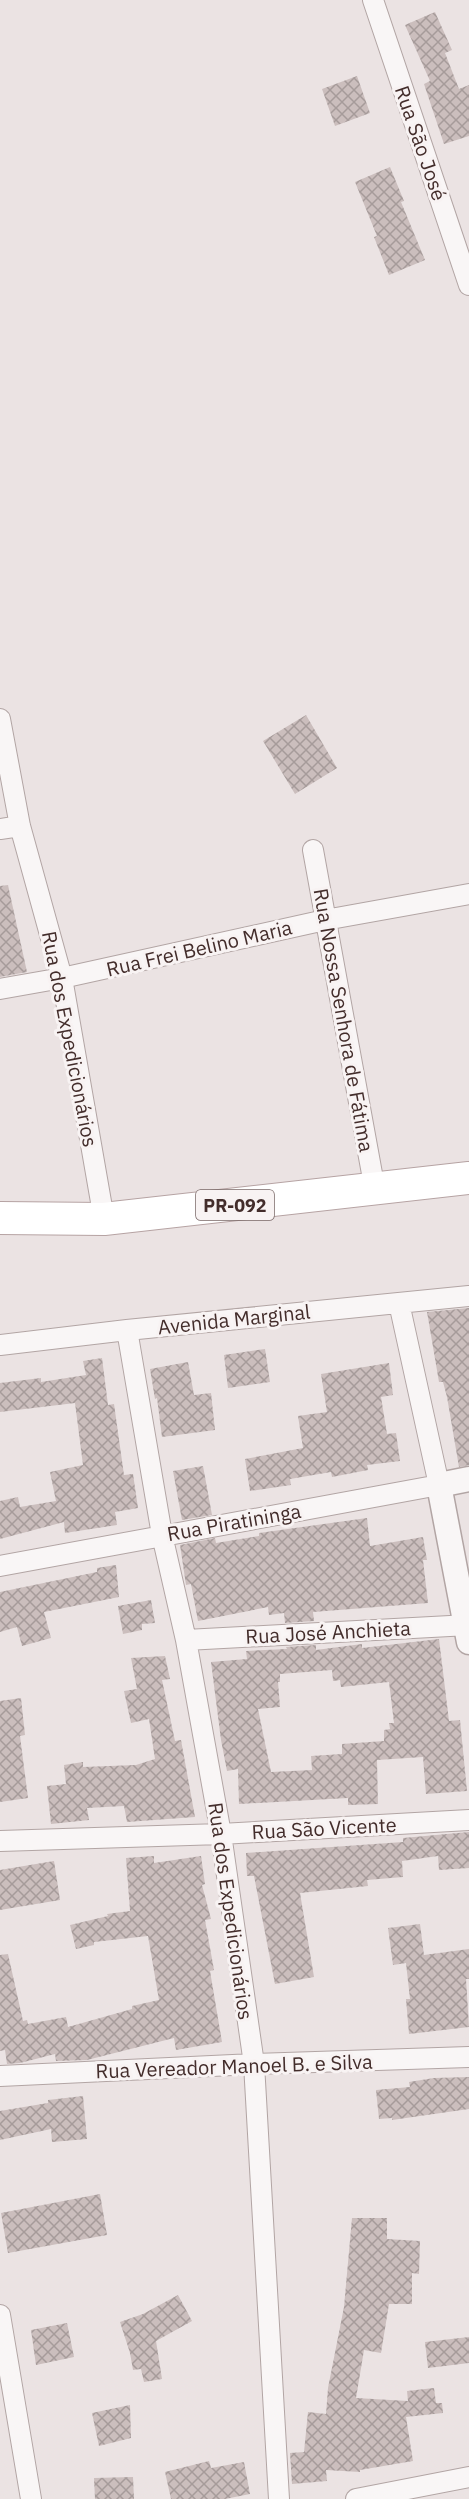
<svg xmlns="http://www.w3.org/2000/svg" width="469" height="2499" font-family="'IBM Plex Sans',sans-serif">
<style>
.building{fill:url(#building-cross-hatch);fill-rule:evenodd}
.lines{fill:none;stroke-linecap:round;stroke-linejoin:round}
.minor-casing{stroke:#b2a5a4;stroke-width:22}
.tertiary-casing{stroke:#b2a5a4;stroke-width:27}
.primary-casing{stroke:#b6a3a3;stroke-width:34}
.minor{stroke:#f9f6f6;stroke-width:20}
.tertiary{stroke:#f9f6f6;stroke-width:24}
.primary{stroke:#fff;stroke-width:32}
.labels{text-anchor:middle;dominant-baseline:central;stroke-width:6;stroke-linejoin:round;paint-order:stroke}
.shield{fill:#f8f3f3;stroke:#796867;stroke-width:1.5}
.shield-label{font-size:18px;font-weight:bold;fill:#432d2b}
.street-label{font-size:20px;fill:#432d2b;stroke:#f8f3f3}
</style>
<defs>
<pattern id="building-cross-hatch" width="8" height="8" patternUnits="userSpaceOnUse" patternTransform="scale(1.5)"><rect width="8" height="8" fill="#cbbebd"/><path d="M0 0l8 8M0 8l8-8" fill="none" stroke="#a69b9a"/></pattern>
</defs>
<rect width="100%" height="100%" fill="#ebe3e3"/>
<path class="building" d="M435,12L452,50L445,53L459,89L469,85V136L444,144L424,84L430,81L405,25Z
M357,76L370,113L335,126L322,89Z
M390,167L404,201L401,202L425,260L389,275L374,237L377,236L355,182Z
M306,715L337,768L295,794L263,741Z
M8,885L27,972L0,977V886Z
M469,1308V1465L459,1467L447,1397L443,1382H439L427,1312Z
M265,1349L270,1382L228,1388L224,1355Z
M102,1358L108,1405L114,1404L124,1475L133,1474L138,1508L115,1512L117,1525L65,1533L64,1522L0,1539V1501L18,1497L20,1507L56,1501L50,1472L83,1465L75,1403L0,1412V1383L41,1378V1382L86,1375L83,1361Z
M188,1362L194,1395L211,1393L215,1430L162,1437L157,1398L155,1399L150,1369Z
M389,1363L393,1395L381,1397L387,1434L396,1433L400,1461L367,1465L368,1470L332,1477L331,1472L290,1479L291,1485L250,1491L245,1459L303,1448L298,1416L327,1412L321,1374Z
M203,1466L212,1515L182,1520L173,1471Z
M367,1518L370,1546L423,1537L427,1560H423L428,1603L313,1612L314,1621L285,1623L284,1613L269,1615L268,1607L198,1621L191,1584L186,1585L180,1545L215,1538L216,1543L259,1536V1533Z
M116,1565L119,1597L44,1612L51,1638L22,1646L17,1627L0,1632V1592L97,1572V1568Z
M151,1600L155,1623L142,1624V1630L123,1634L118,1606Z
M439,1639L449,1721L460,1720L467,1791L426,1794L423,1757L377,1760L378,1804L348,1805V1798L239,1804L238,1769L227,1771L221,1740L211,1662L247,1659L246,1651L287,1649L286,1647L316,1645V1650L362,1644V1648ZM332,1670L333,1681L340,1680L341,1687L389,1682L394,1723H389L390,1729L384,1730V1741L342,1744V1754L311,1756L312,1770L271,1772L258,1709L280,1707L278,1682H280V1674Z
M165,1656L170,1679L162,1680L175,1741L181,1740L195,1817L127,1822L124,1806L87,1808L89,1820L51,1824L47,1786L66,1784L64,1765L83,1762V1767L136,1765L155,1759L149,1719L131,1723L124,1691L137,1689L131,1658Z
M21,1698L25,1735L20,1736L28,1798L0,1802V1701Z
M469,1832V1868L439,1870L438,1856L402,1861L403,1877L367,1880L368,1886L300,1893L314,1977L275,1984L254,1876H247L246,1853L403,1842V1838Z
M154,1856V1863L201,1856L205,1884L202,1885L211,1919L205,1920L214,1970L210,1971L222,2042L176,2050L174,2038L87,2060L56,2061L55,2054L20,2063L7,2064L5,2050L0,2051V1955L8,1954L23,2021L27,2020L28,2024L66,2017L68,2027L132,2009V2006L159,2000L148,1936L94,1942V1945L76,1949L70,1925L108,1916L107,1914L130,1911L126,1858Z
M54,1861L60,1900L0,1910V1870Z
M420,1924L424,1955L469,1949V1979H466L469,2027L409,2034L406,1999H410L406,1963L393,1965L388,1928Z
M469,2077V2109L392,2120V2118L379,2119L376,2090L410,2087L409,2082L434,2078Z
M83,2096L87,2139L52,2142L51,2129L0,2140V2111L48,2103V2100Z
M100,2194L107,2235L8,2253L1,2213Z
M352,2218H387V2239L420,2241L419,2274L412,2273V2304H389L381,2353L364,2350L356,2398L408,2401L407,2391L434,2388L436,2403H442L443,2413L406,2417L413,2461L360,2470V2472L326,2470L327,2481L292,2484L290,2453L304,2452L308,2412L326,2414L328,2388L344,2307Z
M178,2295L192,2321L156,2341L162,2379L144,2382L141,2369L133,2370L130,2353L120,2322L143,2314Z
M67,2323L74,2357L36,2365L31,2330Z
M469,2337V2363L428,2368L425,2342Z
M130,2405L131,2438L99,2446L92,2413Z
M209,2461L211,2468L244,2462L250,2494L225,2499H171L165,2472Z
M133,2477L134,2499H95L94,2478Z"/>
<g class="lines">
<defs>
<path id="minor" d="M373,0L469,285
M0,719L20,826L62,978L104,1219
M0,829L20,826
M313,850L375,1190
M0,989L62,978L325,920L469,894
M127,1330L162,1535L186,1640L221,1834L254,2064L279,2499
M0,1345L127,1330L469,1296
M0,1566L439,1485L399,1303
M186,1640L469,1625
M0,1841L221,1834L469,1820
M0,2076L254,2064L469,2057
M0,2315L31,2499
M356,2499L469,2477"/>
<path id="tertiary" d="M469,1479L439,1485L469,1642"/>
<path id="primary" d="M0,1218L104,1219L469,1178"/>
</defs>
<use href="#minor" class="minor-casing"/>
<use href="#tertiary" class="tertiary-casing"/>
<use href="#primary" class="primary-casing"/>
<use href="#minor" class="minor"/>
<use href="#tertiary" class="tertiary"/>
<use href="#primary" class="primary"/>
</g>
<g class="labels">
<rect class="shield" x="196" y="1190" width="78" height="30" rx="4.5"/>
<g class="shield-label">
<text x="235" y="1205">PR-092</text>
</g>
<g class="street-label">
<text transform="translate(421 143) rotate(71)">Rua São José</text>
<text transform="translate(199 948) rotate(-13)">Rua Frei Belino Maria</text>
<text transform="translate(344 1020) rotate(80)">Rua Nossa Senhora de Fátima</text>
<text transform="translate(70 1039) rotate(79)">Rua dos Expedicionários</text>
<text transform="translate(234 1319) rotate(-6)">Avenida Marginal</text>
<text transform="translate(234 1522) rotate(-10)">Rua Piratininga</text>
<text transform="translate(328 1632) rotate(-3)">Rua José Anchieta</text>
<text transform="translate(324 1828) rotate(-3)">Rua São Vicente</text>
<text transform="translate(231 1911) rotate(82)">Rua dos Expedicionários</text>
<text transform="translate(234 2066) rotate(-2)">Rua Vereador Manoel B. e Silva</text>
</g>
</g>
</svg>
